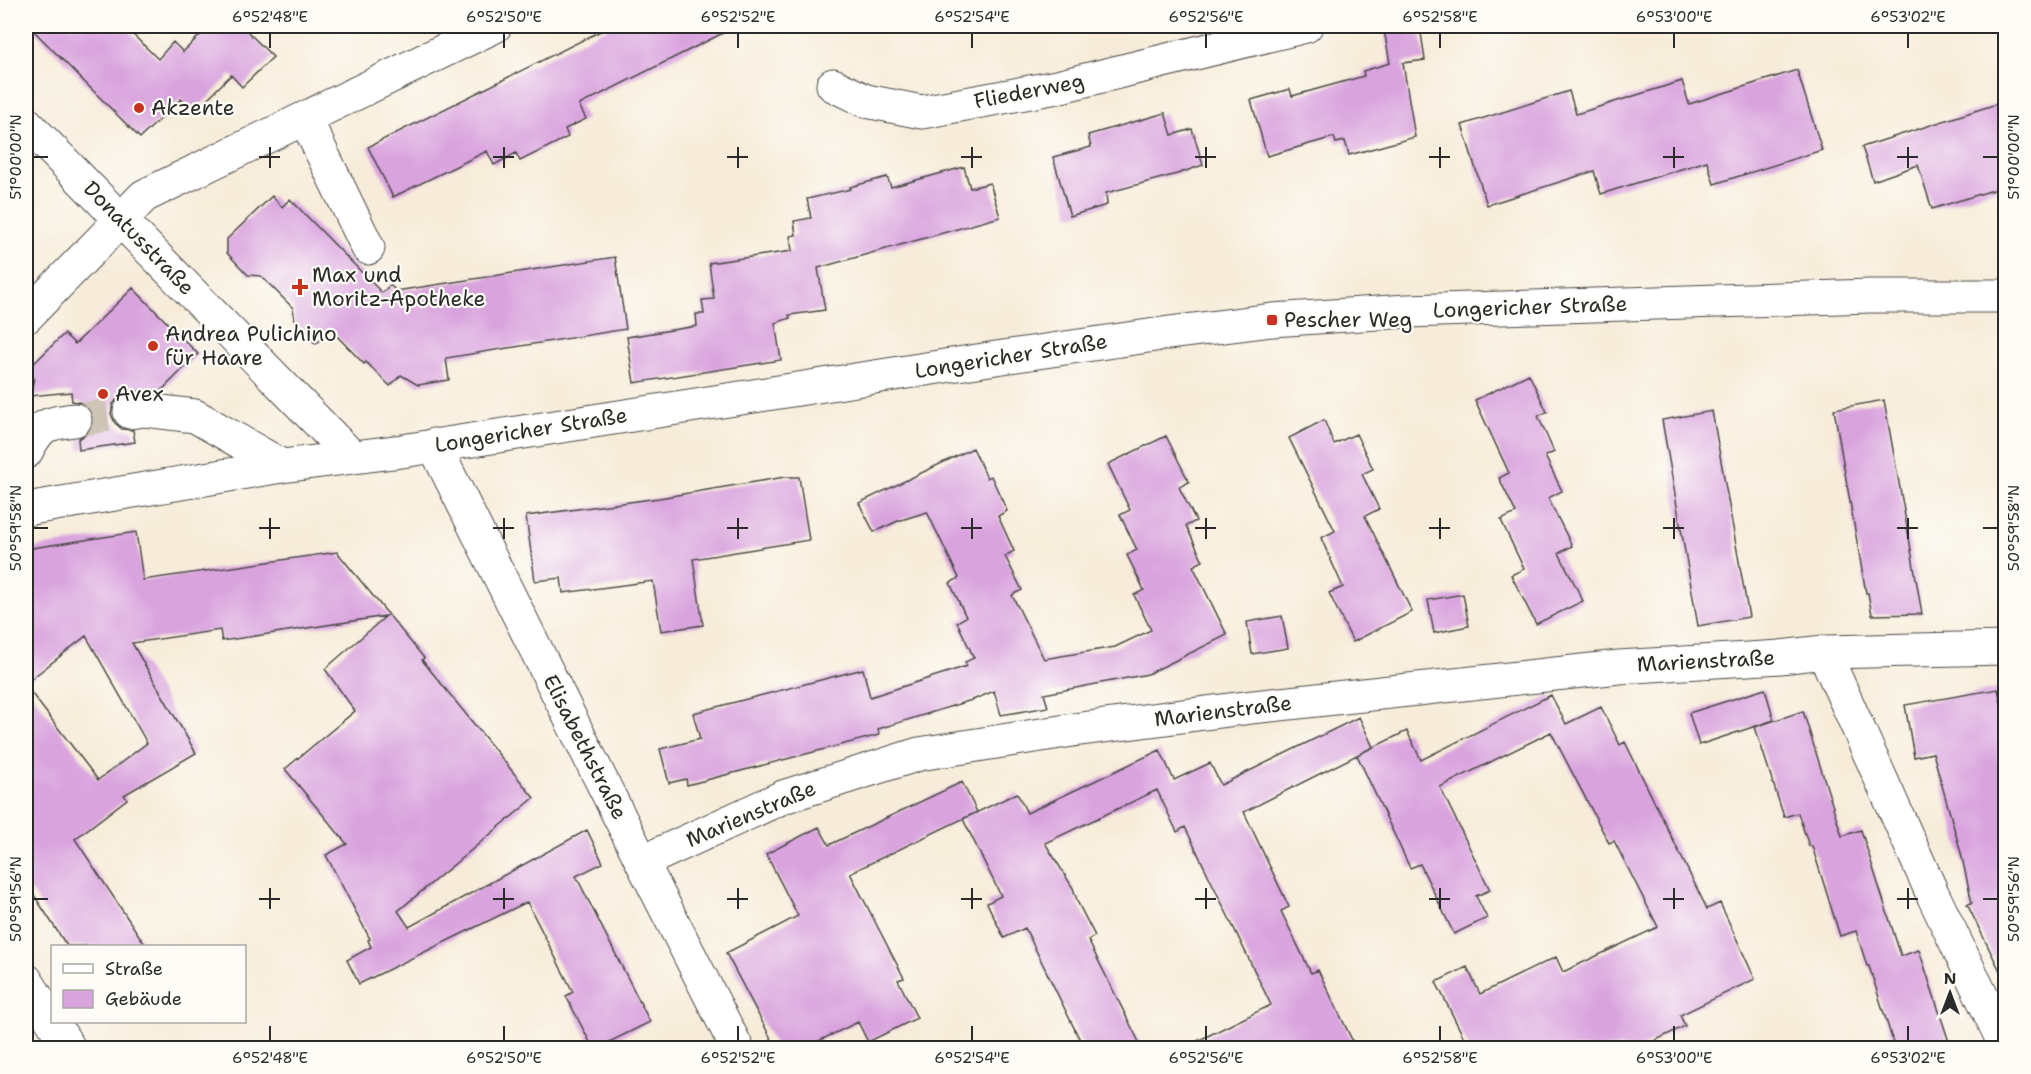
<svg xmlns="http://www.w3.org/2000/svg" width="2031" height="1074" font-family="'Shantell Sans',sans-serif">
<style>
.building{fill:#d9a3de}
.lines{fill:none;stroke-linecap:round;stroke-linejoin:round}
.minor-tunnel{stroke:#cec5b6;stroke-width:33;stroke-dasharray:33 16;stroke-linecap:butt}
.minor-casing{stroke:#4a4845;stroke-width:35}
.minor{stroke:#fff;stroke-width:33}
.ticks{fill:none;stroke:#2b2b2b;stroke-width:2}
.poi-dot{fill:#c8321e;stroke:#fdfcf7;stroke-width:2}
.labels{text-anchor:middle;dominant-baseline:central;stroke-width:4.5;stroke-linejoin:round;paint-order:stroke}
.street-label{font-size:21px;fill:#2b2b2b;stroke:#fdfcf7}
.poi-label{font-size:21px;fill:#2b2b2b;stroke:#fdfcf7;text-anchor:start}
.neatline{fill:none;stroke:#2b2b2b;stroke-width:2}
.ticks-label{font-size:15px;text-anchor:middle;fill:#2b2b2b}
</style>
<rect width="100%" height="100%" fill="#fdfcf7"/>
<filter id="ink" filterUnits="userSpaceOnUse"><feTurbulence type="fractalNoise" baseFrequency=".0167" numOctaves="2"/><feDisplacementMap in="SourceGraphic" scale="12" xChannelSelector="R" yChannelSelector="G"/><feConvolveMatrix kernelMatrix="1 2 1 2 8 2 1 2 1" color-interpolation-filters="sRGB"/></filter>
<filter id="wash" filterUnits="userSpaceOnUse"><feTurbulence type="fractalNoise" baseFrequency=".008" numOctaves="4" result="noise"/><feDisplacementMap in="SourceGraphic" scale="24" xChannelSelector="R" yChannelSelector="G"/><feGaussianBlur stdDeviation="1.35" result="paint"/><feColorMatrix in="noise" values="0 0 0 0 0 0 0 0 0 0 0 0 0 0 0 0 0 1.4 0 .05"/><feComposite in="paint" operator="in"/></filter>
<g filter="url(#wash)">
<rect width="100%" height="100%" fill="#f7ecd9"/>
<g id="blocks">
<path class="building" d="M29,26H124L158,59L173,42L183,52L209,26H242L273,57L242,87L231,75L194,112L181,99L140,138Z
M611,26H737L579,105L586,119L565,129L568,137L520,161L516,153L494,165L487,151L393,197L368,147Z
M1410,26H1420L1425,60L1403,63L1415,137L1349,155L1345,141L1336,143L1334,137L1267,156L1251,100L1290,89L1292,96L1364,76L1363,71L1390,63L1384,30Z
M1797,70L1822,150L1714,184L1707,161L1601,194L1594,171L1487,205L1462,125L1569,91L1576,114L1682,81L1689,104Z
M2006,101V186L1932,209L1918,165L1873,181L1862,147Z
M1165,113L1172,135L1192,129L1203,165L1177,174L1106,193L1107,205L1070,216L1053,157L1091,147L1088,135Z
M964,167L970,188L990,183L1000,217L818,268L825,310L789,315L790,318L775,323L781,360L634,383L627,337L697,326L696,314H704L702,300L714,299L709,263L792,251L790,236L796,235L794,221L811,218L807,199L851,189L850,187L887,177L891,187Z
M272,196L282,207L290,199L382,293L390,285L396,291L615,257L626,329L446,358L449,380L418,385L401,375L390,386L366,362L364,364L331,330L316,344L295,322L293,308L261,276L248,275L227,253V239Z
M133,288L198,354L159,393L143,391L128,393L119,397L113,404L111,414L115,423L122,429L133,430L135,442L79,450L78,439L87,434L92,427L93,417L90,409L83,403L72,401L71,392L30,396L34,378L26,371L64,334L75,344Z
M1529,374L1547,412L1538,416L1554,452L1545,456L1562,491L1548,498L1572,546L1559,553L1583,601L1536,624L1511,575L1524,569L1501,520L1516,513L1499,478L1509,473L1475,400Z
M1884,400L1909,538L1922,614L1872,615L1868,593H1866L1842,456L1834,409Z
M1712,411L1749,617L1698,626L1662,420Z
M1324,420L1334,444L1356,434L1373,469L1362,474L1379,509L1365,516L1412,612L1353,642L1329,593L1343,587L1321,538L1335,531L1289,438Z
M1166,436L1189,482L1179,487L1196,521L1186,526L1203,561L1193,566L1227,635L1148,674L1044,694L1048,707L1001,715L994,691L975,699L878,729L879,735L687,785L686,779L669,783L660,749L700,739L693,713L863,669L870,697L967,666L965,662L974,658L957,622L966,617L950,583L959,578L927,512L898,521L874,532L859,503L973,448L987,478L991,476L1007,511L998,516L1014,551L1005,556L1022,590L1012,595L1044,659L1115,647L1151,630L1134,595L1144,590L1127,555L1137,550L1120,515L1130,510L1108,464Z
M785,477H799L809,540L693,559L703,625L661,631L653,581L563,593L561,578L535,581L526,516L659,498Z
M136,532L143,580L337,552L424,658L422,660L534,798L398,911L409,927L587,830L603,863L576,876L650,1022L597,1048H593L566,996L573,992L527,902L359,984L347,960L371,947L368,940L370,939L326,855L347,844L285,769L355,711L325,669L386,616L222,641L220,630L132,643L196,753L124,795L127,799L75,839L146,946H67L26,883V686L98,780L147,743L86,636L26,683V549Z
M1463,594L1469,626L1434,633L1428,600Z
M1282,616L1288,648L1252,654L1247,622Z
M1765,689L1774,720L1699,745L1689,713Z
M1998,689L2001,703H2006V983L1967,904L1972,903L1961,853L1933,753L1914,757L1905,705Z
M1551,695L1566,724L1601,707L1620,745L1625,742L1707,909L1720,903L1755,979L1680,1015L1685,1026L1640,1048H1469L1436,982L1467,967L1480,994L1556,957L1563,972L1658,927L1614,841L1609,843L1551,732L1440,787L1490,890L1476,896L1487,918L1454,934L1420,864L1410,868L1357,755L1407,731L1421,760Z
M1803,711L1842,836L1861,830L1901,956L1919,950L1951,1048H1895L1869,966H1867L1856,931L1840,936L1812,846H1809L1798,813L1784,817L1755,727Z
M1359,717L1373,747L1244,812L1289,907L1281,911L1311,973L1318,970L1356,1048H1183L1271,1005L1185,827L1177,832L1157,790L1045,843L1073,888L1078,903L1095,936L1088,940L1142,1048H1084L1025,928L1004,938L987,903L1001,896L963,819L1017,793L1027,813L1160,750L1174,780L1210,763L1221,785Z
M962,782L977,812L850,873L904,978L898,980L917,1018L868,1042L858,1022L804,1048H776L726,953L798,916L766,854L819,827L829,845Z"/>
</g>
</g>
<g filter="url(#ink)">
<use href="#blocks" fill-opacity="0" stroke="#4a4845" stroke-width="1.5"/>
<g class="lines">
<path class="minor-tunnel" d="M75,420L130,412"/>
<defs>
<path id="minor" d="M833,85L866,101L922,112L1057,87L1306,26
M305,118L368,248
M26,123L352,457
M26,317L144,196L495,26
M130,412L145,410L195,416L282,466
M434,445L642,862L737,1048
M26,452C41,424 44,424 75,420
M26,509L282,466L402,451L996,358L1169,333L1272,320L1407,311L1870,296H2006
M1824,652L1933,895L2006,1047
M642,862L783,797L919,754L1073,730L1252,707L1619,667L1780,657L1824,652L2006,648
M26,980L69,1048"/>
</defs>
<use href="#minor" class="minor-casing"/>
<use href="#minor" class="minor"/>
</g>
</g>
<path class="ticks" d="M270,33V48M504,33V48M738,33V48M972,33V48M1206,33V48M1440,33V48M1674,33V48M1908,33V48M270,147V168M504,147V168M738,147V168M972,147V168M1206,147V168M1440,147V168M1674,147V168M1908,147V168M33,157H48M259,157H280M493,157H514M727,157H748M961,157H982M1195,157H1216M1429,157H1450M1663,157H1684M1897,157H1918M1983,157H1998M270,518V539M504,518V539M738,518V539M972,518V539M1206,518V539M1440,518V539M1674,518V539M1908,518V539M33,528H48M259,528H280M493,528H514M727,528H748M961,528H982M1195,528H1216M1429,528H1450M1663,528H1684M1897,528H1918M1983,528H1998M270,888V909M504,888V909M738,888V909M972,888V909M1206,888V909M1440,888V909M1674,888V909M1908,888V909M33,899H48M259,899H280M493,899H514M727,899H748M961,899H982M1195,899H1216M1429,899H1450M1663,899H1684M1897,899H1918M1983,899H1998M270,1026V1041M504,1026V1041M738,1026V1041M972,1026V1041M1206,1026V1041M1440,1026V1041M1674,1026V1041M1908,1026V1041"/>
<g class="poi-dot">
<circle cx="139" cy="108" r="6"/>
<path d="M297 278h6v6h6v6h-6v6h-6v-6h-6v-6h6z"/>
<rect x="1266" y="314" width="12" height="12" rx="3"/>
<circle cx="153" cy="346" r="6"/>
<circle cx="103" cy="394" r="6"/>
</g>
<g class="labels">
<g class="street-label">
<text transform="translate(1029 91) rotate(-11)">Fliederweg</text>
<text transform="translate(139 238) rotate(46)">Donatusstraße</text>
<text transform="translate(1530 307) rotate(-2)">Longericher Straße</text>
<text transform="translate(1011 356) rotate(-9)">Longericher Straße</text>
<text transform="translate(531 430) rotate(-9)">Longericher Straße</text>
<text transform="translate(1706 661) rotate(-3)">Marienstraße</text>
<text transform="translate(1223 711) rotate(-7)">Marienstraße</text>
<text transform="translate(585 747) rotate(63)">Elisabethstraße</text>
<text transform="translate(751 814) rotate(-23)">Marienstraße</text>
</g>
<g class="poi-label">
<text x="151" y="108">Akzente</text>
<text x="312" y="275">Max und<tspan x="312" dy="24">Moritz-Apotheke</tspan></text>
<text x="1284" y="320">Pescher Weg</text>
<text x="165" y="334">Andrea Pulichino<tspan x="165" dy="24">für Haare</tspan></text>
<text x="115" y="394">Avex</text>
</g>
</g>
<rect width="2031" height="1074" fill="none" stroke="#fdfcf7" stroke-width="66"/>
<rect x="51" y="945" width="195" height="78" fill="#fdfcf7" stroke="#a9a8a5" stroke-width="1.5"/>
<rect x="63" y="964" width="30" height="9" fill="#ffffff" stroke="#a9a8a5" stroke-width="1.5"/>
<text x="105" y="975" font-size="18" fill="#2b2b2b">Straße</text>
<rect x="63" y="990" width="30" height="18" fill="#d9a3de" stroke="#a9a8a5" stroke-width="1.5"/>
<text x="105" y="1005" font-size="18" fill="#2b2b2b">Gebäude</text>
<g transform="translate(1950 993)" stroke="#fdfcf7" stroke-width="4.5" paint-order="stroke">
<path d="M0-4.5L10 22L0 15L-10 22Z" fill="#2b2b2b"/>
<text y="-9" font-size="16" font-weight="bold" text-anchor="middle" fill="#2b2b2b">N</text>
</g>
<rect x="33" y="33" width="1965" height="1008" class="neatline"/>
<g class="ticks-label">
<text x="270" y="22">6°52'48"E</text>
<text x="504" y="22">6°52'50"E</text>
<text x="738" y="22">6°52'52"E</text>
<text x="972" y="22">6°52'54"E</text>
<text x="1206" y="22">6°52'56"E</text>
<text x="1440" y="22">6°52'58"E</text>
<text x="1674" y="22">6°53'00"E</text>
<text x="1908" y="22">6°53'02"E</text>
<text transform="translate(16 157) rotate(-90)" y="5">51°00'00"N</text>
<text transform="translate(2014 157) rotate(-90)" y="5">51°00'00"N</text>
<text transform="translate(16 528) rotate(-90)" y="5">50°59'58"N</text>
<text transform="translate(2014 528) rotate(-90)" y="5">50°59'58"N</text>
<text transform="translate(16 899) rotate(-90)" y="5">50°59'56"N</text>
<text transform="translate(2014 899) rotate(-90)" y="5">50°59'56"N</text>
<text x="270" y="1063">6°52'48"E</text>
<text x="504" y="1063">6°52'50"E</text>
<text x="738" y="1063">6°52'52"E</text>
<text x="972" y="1063">6°52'54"E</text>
<text x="1206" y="1063">6°52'56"E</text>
<text x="1440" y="1063">6°52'58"E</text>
<text x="1674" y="1063">6°53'00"E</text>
<text x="1908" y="1063">6°53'02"E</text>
</g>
</svg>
